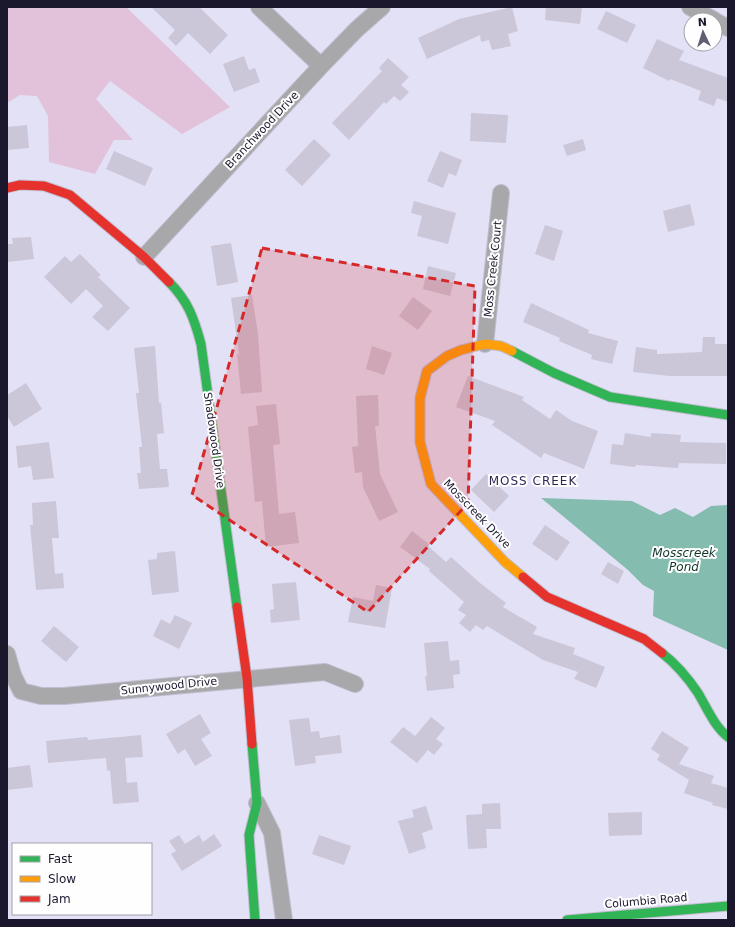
<svg xmlns="http://www.w3.org/2000/svg" width="735" height="927" font-family="'DejaVu Sans',sans-serif">
<style>
.green{fill:#e2c2da}
.water{fill:#84bcaf}
.building{fill:#ccc6d9}
.lines{fill:none;stroke-linecap:round;stroke-linejoin:round}
.street-casing{stroke:#c1bed0;stroke-width:18}
.fast-casing{stroke:#c1bed0;stroke-width:11}
.slow-casing{stroke:#c1bed0;stroke-width:11}
.jam-casing{stroke:#c1bed0;stroke-width:11}
.street{stroke:#a8a7aa;stroke-width:16}
.fast{stroke:#30b455;stroke-width:9}
.slow{stroke:#ff9f0a;stroke-width:9}
.jam{stroke:#e5322d;stroke-width:9}
.marked{fill:#d62828;fill-opacity:0.2;stroke:#d62828;stroke-width:3;stroke-dasharray:8 5;stroke-linejoin:round}
.labels{text-anchor:middle;dominant-baseline:central;stroke-width:4;stroke-linejoin:round;paint-order:stroke}
.street-label{font-size:11px;fill:#1b182e;stroke:#fefefe}
.neighbourhood-label{font-size:12px;letter-spacing:1px;fill:#302757;stroke:#fefefe}
.water-label{font-size:12px;font-style:italic;fill:#10362a;stroke:#fefefe}
</style>
<rect width="100%" height="100%" fill="#e3e1f6"/>
<path class="green" d="M7,7H126L230,107L182,134L110,81L96,99L133,140H114L95,174L49,162L48,116L37,96L20,95L7,103Z"/>
<path class="water" d="M541,498L632,501L660,515L675,508L693,517L711,506L728,505V650L653,616L654,591L643,585L628,570Z"/>
<path class="building" d="M151,7H199L228,35L210,54L188,33L176,46L168,38L175,30Z
M512,7L518,31L508,34L511,46L492,50L489,40L481,42L480,35L427,59L418,38L459,19Z
M546,7H582L580,24L545,20Z
M606,11L636,25L627,43L597,29Z
M657,39L684,51L679,60L728,78V102L717,98L714,106L698,100L701,91L670,79L669,81L643,68Z
M244,56L249,70L255,68L260,82L234,92L223,64Z
M388,58L409,77L401,85L409,92L400,101L394,96L386,104L384,102L349,140L332,123L382,71L379,68Z
M471,113L508,115L506,143L470,141Z
M27,125L29,148L7,150V127Z
M314,139L331,155L302,186L285,170Z
M583,139L586,150L567,156L563,145Z
M114,151L153,168L145,186L106,169Z
M440,151L462,160L456,176L449,173L443,188L427,181Z
M414,201L456,213L448,244L417,236L422,216L411,213Z
M690,204L695,225L668,232L663,211Z
M545,225L563,231L554,261L535,254Z
M31,237L34,259L7,262V244H13L12,238Z
M231,243L238,282L217,286L211,246Z
M80,254L101,275L98,277L130,308L108,331L92,317L103,306L86,289L71,304L44,277L65,256L71,262Z
M428,266L456,273L450,296L423,289Z
M252,295L258,334L262,392L241,394L237,354H239L231,298Z
M413,297L432,311L418,330L399,316Z
M531,303L589,330L588,333L618,341L612,364L591,359L592,355L559,341L560,338L523,322Z
M703,337H715V344H728V376H669L633,372L636,347L657,350V354L702,352Z
M155,346L159,403H161L164,433L157,434L160,469H167L169,487L139,489L137,473H141L139,447H142L136,393H139L134,348Z
M372,346L392,353L384,375L366,369Z
M468,376L524,397L522,400L550,419L556,410L572,421L598,431L584,469L544,453L541,458L492,425L495,421L456,407Z
M26,383L42,409L14,427L7,416V395Z
M378,395L379,426H375L380,474L398,512L379,521L363,487L362,472L355,473L352,447L358,446L356,396Z
M276,404L280,444L273,445L279,514L295,512L299,543L266,547L262,501L255,502L248,427L258,425L256,406Z
M625,433L651,437V433L681,435L680,442L726,443V464L679,463L678,468L636,465L635,467L610,464L612,444L623,445Z
M49,442L54,478L33,480L31,466L18,468L16,446Z
M486,474L509,496L494,512L471,490Z
M56,501L59,538H52L55,574L63,573L64,588L36,590L30,525H33L32,503Z
M545,525L570,542L557,561L532,544Z
M412,531L429,544L428,546L446,562L451,557L480,583L506,603L503,607L537,627L533,634L575,648L573,654L605,667L596,688L574,679L578,672L543,660L487,626L483,630L476,625L470,632L459,623L466,615L458,610L464,602L429,571L430,569L400,547Z
M175,551L179,592L152,595L148,560L157,559V553Z
M608,562L624,571L618,584L601,574Z
M296,582L300,620L271,623L270,610L274,609L272,584Z
M376,585L392,588L385,628L348,622L353,597L373,601Z
M175,615L192,623L179,649L153,636L161,619L170,624Z
M54,626L79,647L66,662L41,641Z
M448,641L450,661L459,660L460,674L453,675L454,688L427,691L425,676H427L424,643Z
M200,714L211,733L201,739L212,756L195,766L185,749L178,754L166,734Z
M431,717L445,728L436,739L443,744L434,755L428,750L417,763L390,742L403,727L415,736Z
M309,718L311,732L319,731L320,738L340,735L342,753L315,756L316,763L295,766L289,720Z
M662,731L689,748L679,764L714,776L711,783L728,788V809L712,805L713,803L684,793L689,780L657,760L660,755L651,749Z
M141,735L143,757L125,758L127,783L137,782L139,802L113,804L110,770L107,771L106,758L48,763L46,741L87,737L88,740Z
M30,765L33,787L7,790V768Z
M500,803L501,829H486L487,848L468,849L466,815L482,814V804Z
M426,806L433,829L422,833L426,848L409,854L398,821L414,817L412,810Z
M642,812V835L609,836L608,813Z
M214,834L222,846L182,871L171,854L176,851L169,841L179,835L185,844L199,835L203,842Z
M319,835L351,846L344,865L312,854Z"/>
<g class="lines">
<defs>
<path id="street" d="M259,7L321,66
M690,7L714,20
M715,21L728,28
M144,257L321,66L357,29L382,7
M485,344L501,193
M7,654L13,675L21,691L41,696H64L325,672L355,684
M257,803L272,833L284,920"/>
<path id="fast" d="M169,282C188,301 194,318 201,344L237,607
M512,351L554,373L610,397L728,415
M662,653C676,664 688,678 698,693C707,708 714,726 728,737
M252,744L257,803L249,835L255,920
M567,920L728,906"/>
<path id="slow" d="M512,351L501,346L485,344L461,350L447,356L427,371L420,398V442L431,484L505,562L523,577"/>
<path id="jam" d="M7,188L20,185L44,186L70,195L144,257L169,282
M523,577L547,597L644,639L662,653
M237,607L247,678L252,744"/>
</defs>
<use href="#street" class="street-casing"/>
<use href="#fast" class="fast-casing"/>
<use href="#slow" class="slow-casing"/>
<use href="#jam" class="jam-casing"/>
<use href="#street" class="street"/>
<use href="#fast" class="fast"/>
<use href="#slow" class="slow"/>
<use href="#jam" class="jam"/>
</g>
<path class="marked" d="M262,248L475,286L468,503L368,612L192,495Z"/>
<g class="labels">
<g class="street-label">
<text transform="translate(262 130) rotate(-47)">Branchwood Drive</text>
<text transform="translate(493 269) rotate(-84)">Moss Creek Court</text>
<text transform="translate(214 440) rotate(82)">Shadowood Drive</text>
<text transform="translate(477 514) rotate(46)">Mosscreek Drive</text>
<text transform="translate(169 686) rotate(-6)">Sunnywood Drive</text>
<text transform="translate(646 901) rotate(-5)">Columbia Road</text>
</g>
<g class="neighbourhood-label">
<text x="533" y="481">MOSS CREEK</text>
</g>
<g class="water-label">
<text x="684" y="553">Mosscreek<tspan x="684" dy="14">Pond</tspan></text>
</g>
</g>
<rect width="735" height="927" fill="none" stroke="#1b182e" stroke-width="16"/>
<rect x="12" y="843" width="140" height="72" fill="#fefefe" stroke="#a3a2ab"/>
<rect x="20" y="856" width="20" height="6" fill="#30b455" stroke="#a3a2ab"/>
<text x="48" y="863" font-size="12" fill="#1b182e">Fast</text>
<rect x="20" y="876" width="20" height="6" fill="#ff9f0a" stroke="#a3a2ab"/>
<text x="48" y="883" font-size="12" fill="#1b182e">Slow</text>
<rect x="20" y="896" width="20" height="6" fill="#e5322d" stroke="#a3a2ab"/>
<text x="48" y="903" font-size="12" fill="#1b182e">Jam</text>
<g transform="translate(703 32) rotate(356)"><circle r="19" fill="#fefefe" stroke="#a3a2ab"/>
<path d="M0-3L7 15L0 10L-7 15Z" fill="#615e74"/>
<text y="-6" font-size="11" font-weight="bold" text-anchor="middle" fill="#1b182e">N</text>
</g>
</svg>
